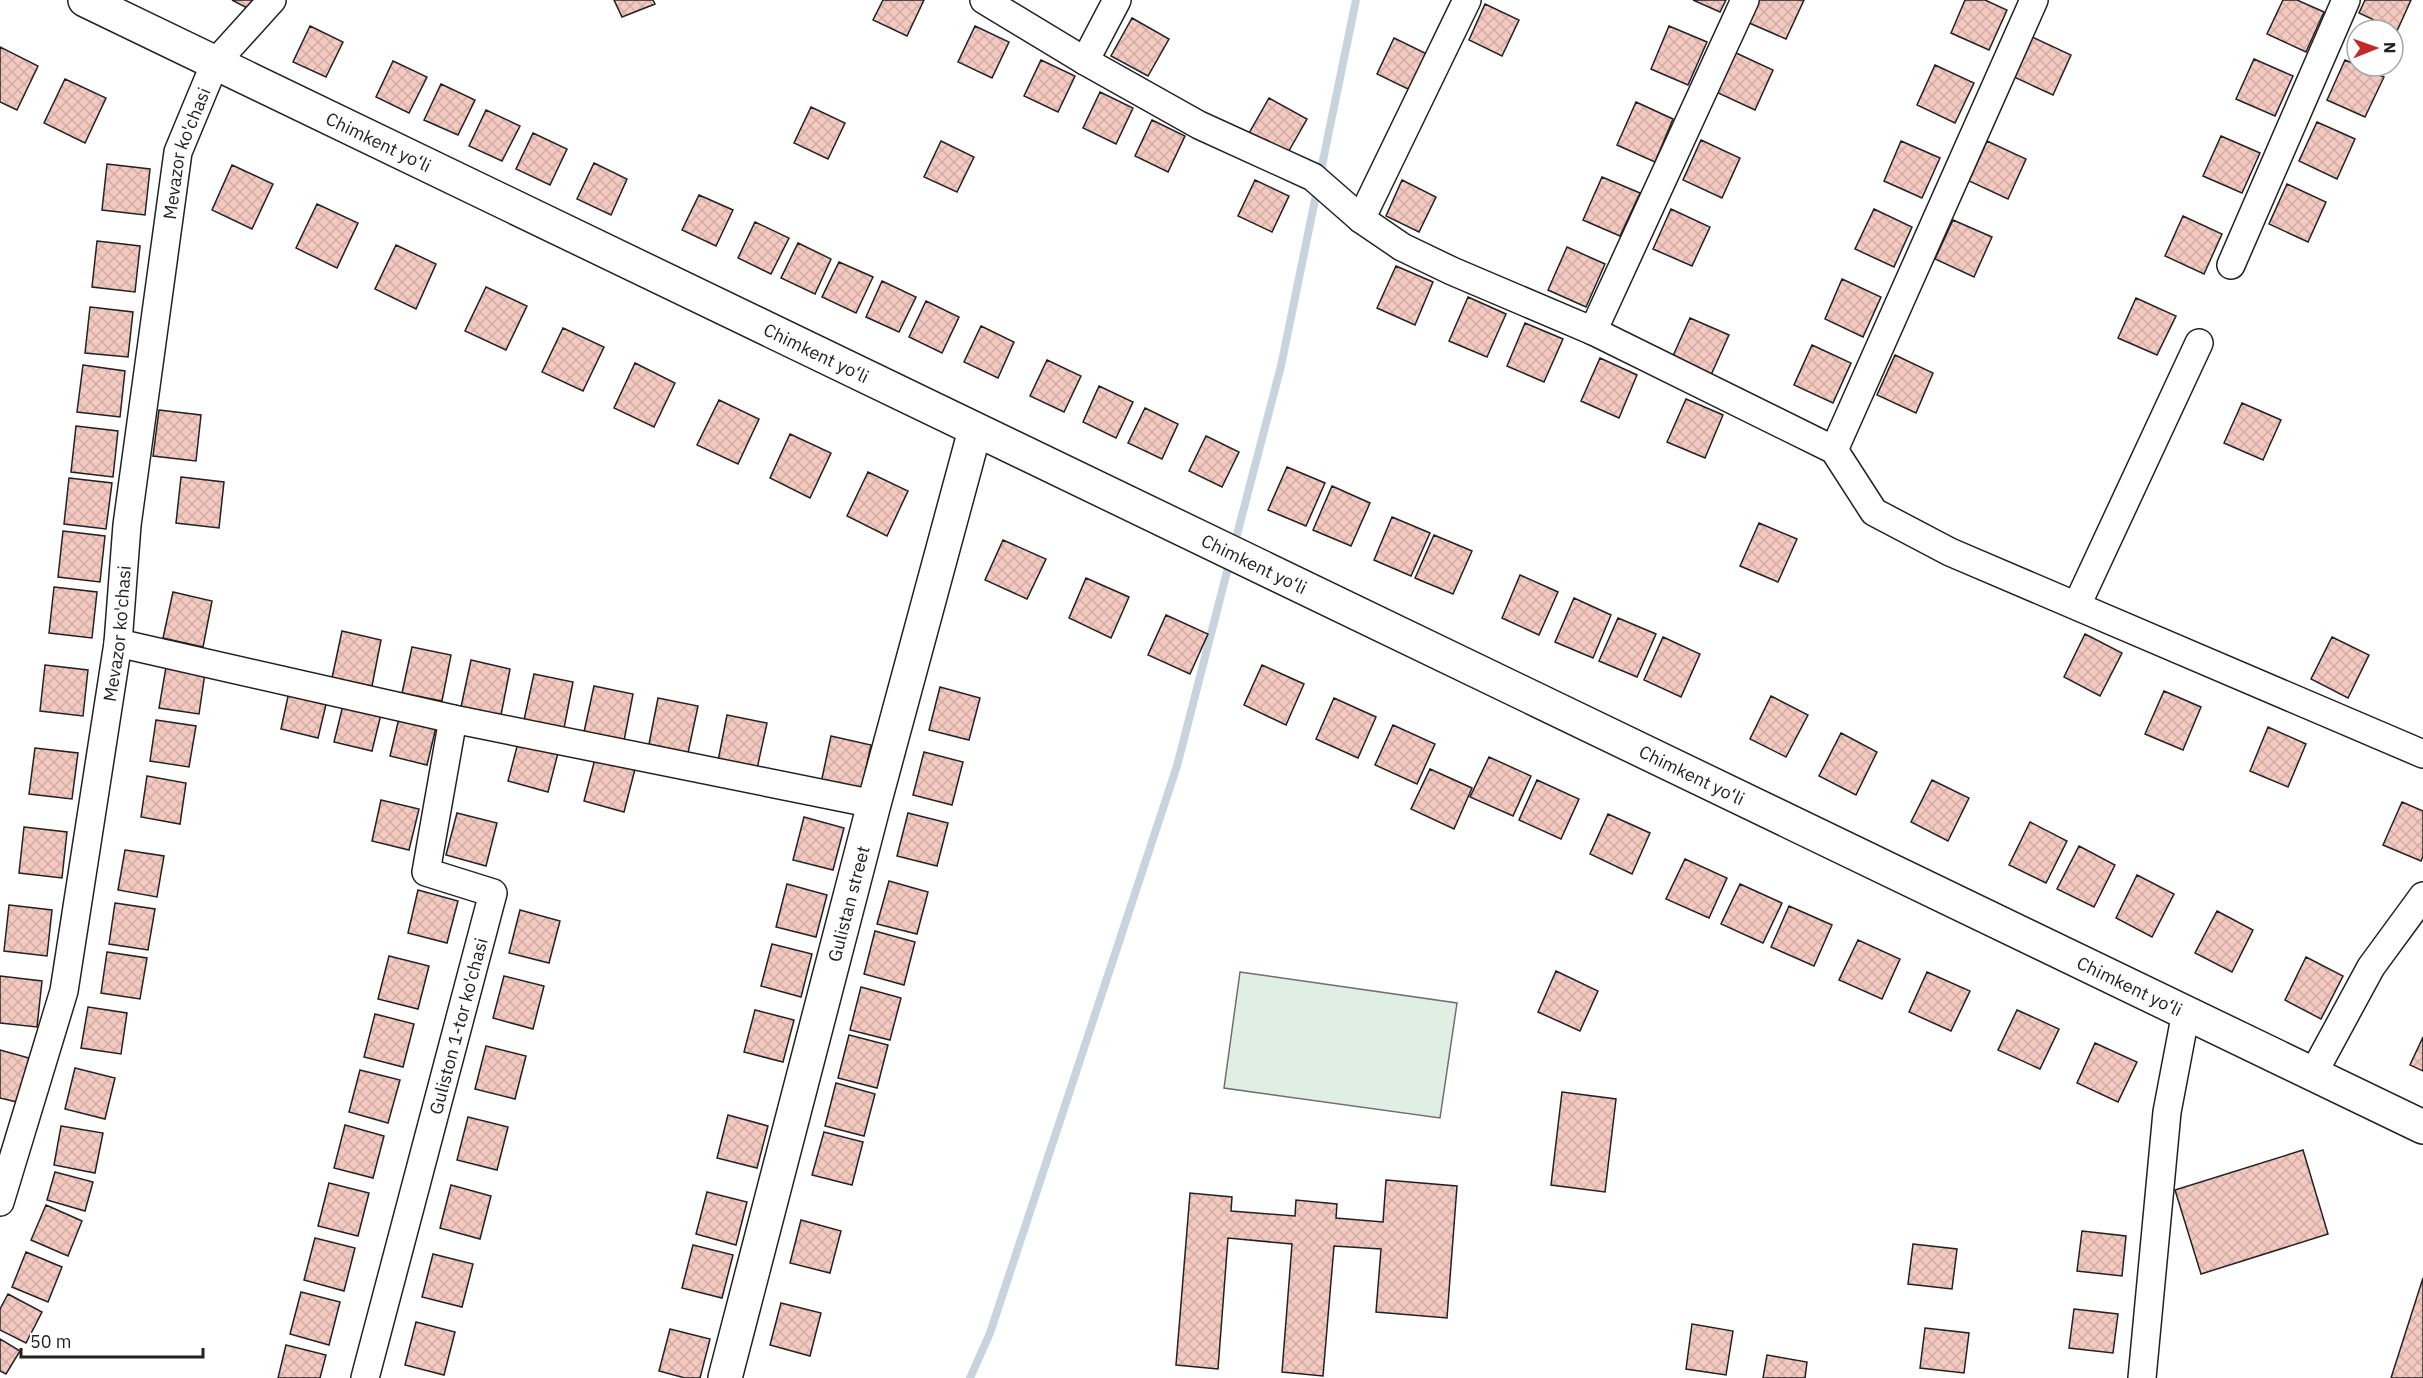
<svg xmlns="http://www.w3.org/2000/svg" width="2423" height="1378" font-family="'IBM Plex Sans',sans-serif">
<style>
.pitch{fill:#e0efe3;stroke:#6f6f6f;stroke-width:1.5}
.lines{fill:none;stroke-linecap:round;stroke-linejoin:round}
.stream{stroke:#c7d3dd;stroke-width:8}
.building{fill:url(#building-cross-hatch);stroke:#222;stroke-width:1.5}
.minor-casing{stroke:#222;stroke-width:30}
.major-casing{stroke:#222;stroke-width:36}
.highway-casing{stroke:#222;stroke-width:36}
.minor{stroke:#fff;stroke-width:27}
.major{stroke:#fff;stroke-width:33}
.highway{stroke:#fff;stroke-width:33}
.labels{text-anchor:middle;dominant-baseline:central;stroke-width:4.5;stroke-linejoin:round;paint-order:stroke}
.street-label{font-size:18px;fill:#222;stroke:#fff}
</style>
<defs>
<pattern id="building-cross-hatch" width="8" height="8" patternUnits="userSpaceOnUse" patternTransform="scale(1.5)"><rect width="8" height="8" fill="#f3c9c0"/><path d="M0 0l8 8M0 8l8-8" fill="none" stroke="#d0aca5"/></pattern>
</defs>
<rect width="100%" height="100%" fill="#fff"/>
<path class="pitch" d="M1240,972L1457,1003L1440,1118L1224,1088Z"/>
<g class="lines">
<path class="stream" d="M1320,175L1356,0
M1234,546L1281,366L1317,190
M970,1378L990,1333L1177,766L1230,560"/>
</g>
<path class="building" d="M232,0H254L249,9Z
M614,0H653L655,4L622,17Z
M883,0H924L907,36L873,20Z
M1693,0H1726L1720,12Z
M1757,0H1804L1786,39L1747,22Z
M1965,0H1985L2007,10L1989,50L1951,33Z
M2283,0H2297L2324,12L2306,52L2267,34Z
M2365,0H2411L2397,31L2359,13Z
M1485,4L1519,20L1502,56L1469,40Z
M1132,18L1169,39L1148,76L1111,56Z
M310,26L343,42L326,77L293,62Z
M975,26L1009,42L992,78L958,62Z
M1669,26L1707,42L1688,85L1651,69Z
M2032,37L2071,55L2053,95L2014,77Z
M1394,38L1427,54L1410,90L1377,74Z
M0,47L38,66L17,110L0,102Z
M1734,52L1773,70L1755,110L1716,92Z
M2254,59L2293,76L2275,116L2236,99Z
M1041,60L1075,76L1058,112L1024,96Z
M2345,60L2384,77L2365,117L2327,100Z
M393,61L427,77L409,113L376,97Z
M1935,65L1974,83L1955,123L1917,105Z
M65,79L106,98L85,143L44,123Z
M441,84L475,100L458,135L424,120Z
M1100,92L1133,108L1116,144L1083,128Z
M1269,98L1307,119L1286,156L1248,135Z
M1636,102L1673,119L1655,162L1617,145Z
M811,107L845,123L828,159L794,143Z
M486,110L520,126L502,161L469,146Z
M1152,120L1185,136L1168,172L1135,156Z
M2317,122L2355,139L2337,179L2299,161Z
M533,133L567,149L550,185L516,169Z
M2221,136L2260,153L2242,193L2203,176Z
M1701,140L1740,158L1722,198L1683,180Z
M941,141L974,157L957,192L924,177Z
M1901,141L1940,158L1922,198L1884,181Z
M1987,141L2026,159L2008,199L1969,181Z
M594,163L627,179L611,215L577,199Z
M107,164L150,169L145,215L102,210Z
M232,165L273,184L252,229L212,210Z
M1602,177L1640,193L1620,236L1583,220Z
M1255,180L1289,196L1272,232L1238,216Z
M1402,180L1436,197L1419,232L1386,216Z
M2287,184L2326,202L2308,242L2269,224Z
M699,195L733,210L716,246L682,230Z
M317,204L358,223L337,268L296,248Z
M1671,209L1710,227L1692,266L1653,249Z
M1874,209L1912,227L1894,267L1855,249Z
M2183,216L2222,234L2204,274L2165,256Z
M1953,220L1992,237L1974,277L1935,259Z
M755,222L789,238L771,274L738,258Z
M97,241L140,246L135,292L92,287Z
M798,243L831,259L815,294L781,278Z
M396,245L436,264L416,309L375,289Z
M1567,247L1605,264L1586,307L1548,290Z
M839,262L873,277L856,313L822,297Z
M1396,266L1433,282L1415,325L1377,308Z
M1842,279L1881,297L1863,337L1825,319Z
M882,281L916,297L899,332L866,317Z
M486,287L527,306L506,350L465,331Z
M1468,297L1506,314L1487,357L1449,341Z
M2136,298L2176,316L2157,355L2118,338Z
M926,301L959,317L942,353L909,337Z
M90,307L133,312L128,357L85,353Z
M1690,318L1729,335L1711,375L1672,358Z
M1525,323L1563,339L1544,382L1507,366Z
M981,326L1014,342L998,378L964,362Z
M563,328L604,347L583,391L542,372Z
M1812,345L1851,363L1833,403L1794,385Z
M1895,355L1933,373L1916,413L1877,395Z
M1600,358L1637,375L1619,418L1581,401Z
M1047,360L1081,376L1064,412L1030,396Z
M635,363L675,383L654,427L614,408Z
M83,365L125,371L120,417L77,412Z
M1099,386L1133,402L1116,438L1083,422Z
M1686,399L1723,415L1705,458L1667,442Z
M719,400L759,419L738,464L697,445Z
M2242,403L2281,420L2263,460L2224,443Z
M1145,408L1178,424L1162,459L1128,443Z
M159,410L201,415L196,461L153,456Z
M76,426L118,431L113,477L71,472Z
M790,434L831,453L810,498L770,478Z
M1206,436L1239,452L1222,487L1189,471Z
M1287,467L1325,483L1306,526L1268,510Z
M868,472L908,491L887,536L847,516Z
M181,477L224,482L219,528L176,523Z
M69,478L112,483L106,529L64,524Z
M1332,486L1370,503L1351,546L1313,530Z
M1392,517L1430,533L1411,576L1374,560Z
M1759,523L1797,539L1778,582L1740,566Z
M63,531L105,536L100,582L58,577Z
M1434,535L1472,551L1453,594L1415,578Z
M1003,540L1046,559L1027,599L985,580Z
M1520,575L1558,592L1539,635L1502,618Z
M1086,578L1129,597L1111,638L1069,618Z
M54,587L97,592L92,638L49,633Z
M173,592L212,601L203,647L163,638Z
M1574,598L1611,615L1593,658L1555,642Z
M1166,615L1208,634L1190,674L1148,655Z
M1618,618L1656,634L1637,677L1599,661Z
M342,631L381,640L372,686L332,678Z
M2085,634L2122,653L2100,696L2064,677Z
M1663,637L1700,654L1681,697L1644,680Z
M2332,637L2369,655L2348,698L2311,679Z
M412,647L451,655L442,701L402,693Z
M471,660L510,669L501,715L461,707Z
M45,665L88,670L83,716L40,711Z
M1262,665L1304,684L1286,725L1244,705Z
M166,667L205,673L199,714L159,708Z
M534,674L573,682L564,728L524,720Z
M594,686L633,694L624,741L584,732Z
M290,687L328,696L318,738L281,729Z
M940,687L980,698L969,740L929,730Z
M2164,691L2201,707L2183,750L2145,734Z
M1771,696L1808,715L1786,757L1750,739Z
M658,698L698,706L688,753L649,744Z
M1334,698L1376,717L1358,758L1316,739Z
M344,701L382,710L372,751L334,742Z
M400,714L437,723L427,765L390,756Z
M727,715L767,723L757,769L718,761Z
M156,720L196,726L189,767L150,761Z
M1393,725L1435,744L1417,784L1375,765Z
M2268,727L2306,744L2288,787L2250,771Z
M1841,733L1877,752L1856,795L1819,776Z
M831,736L871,745L861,791L821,783Z
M519,739L559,749L548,792L508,781Z
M35,748L78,753L72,799L29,794Z
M924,752L963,762L952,805L913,795Z
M1489,757L1531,776L1513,816L1470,797Z
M595,759L635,769L624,812L584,801Z
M1430,769L1472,788L1454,829L1411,809Z
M147,776L186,783L180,824L141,817Z
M1537,780L1579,799L1561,839L1519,820Z
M1932,780L1969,798L1948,841L1911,822Z
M381,800L419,809L409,850L372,841Z
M2402,802L2423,811V856L2421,861L2383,845Z
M457,813L497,823L486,866L446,855Z
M908,813L948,823L937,866L897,856Z
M1608,814L1650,833L1632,874L1590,854Z
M804,817L844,828L833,870L793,860Z
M2030,822L2067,841L2046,883L2009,865Z
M24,827L67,832L62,878L19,873Z
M2079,846L2115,865L2094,907L2057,889Z
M125,850L164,856L157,897L118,890Z
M1685,859L1727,878L1709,918L1666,899Z
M2137,875L2174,894L2152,937L2116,918Z
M889,881L928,892L917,934L877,924Z
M787,884L827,895L816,937L776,927Z
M1740,884L1782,903L1763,943L1721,924Z
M418,890L458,901L447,943L408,933Z
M115,903L155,909L148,950L109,944Z
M9,905L52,910L47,956L4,951Z
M1789,906L1832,925L1814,966L1771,947Z
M520,910L560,921L549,963L509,953Z
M2217,911L2253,930L2232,972L2195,953Z
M875,931L915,942L904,985L864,974Z
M1858,940L1900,959L1882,999L1839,980Z
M772,944L812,954L801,997L761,986Z
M107,952L147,958L140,999L101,993Z
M389,956L429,966L418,1009L378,999Z
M2306,957L2343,976L2321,1019L2285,1000Z
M1556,971L1598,991L1580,1031L1538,1012Z
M1927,972L1970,991L1951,1031L1909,1012Z
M0,976L42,981L37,1027L0,1023Z
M504,976L544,986L533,1029L493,1018Z
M861,987L901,998L890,1040L850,1030Z
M88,1007L127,1013L121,1054L81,1048Z
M755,1010L794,1020L783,1062L744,1052Z
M2017,1010L2059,1029L2040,1069L1998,1050Z
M375,1014L414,1024L403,1067L364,1057Z
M849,1035L888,1045L877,1088L838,1078Z
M2423,1037V1071L2410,1065Z
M2095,1043L2137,1062L2118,1102L2077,1083Z
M486,1046L526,1056L515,1099L475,1089Z
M0,1050L29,1058L17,1102L0,1098Z
M75,1068L115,1078L105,1119L65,1109Z
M360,1070L400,1080L388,1123L349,1112Z
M836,1083L875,1094L864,1136L825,1126Z
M1562,1092L1616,1099L1605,1192L1551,1185Z
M728,1115L768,1126L757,1168L717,1158Z
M468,1117L508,1127L497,1170L457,1160Z
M345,1125L384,1136L373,1178L334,1168Z
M61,1126L103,1133L95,1173L54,1165Z
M824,1132L863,1142L852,1185L812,1175Z
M2303,1150L2328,1234L2201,1274L2175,1190Z
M55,1172L93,1182L85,1211L47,1200Z
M1386,1180L1457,1186L1447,1318L1376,1312L1381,1249L1334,1246L1323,1376L1282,1372L1292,1244L1228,1238L1218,1369L1176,1365L1190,1193L1232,1197L1231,1211L1295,1216L1296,1200L1337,1204L1336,1218L1383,1222Z
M329,1183L369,1193L358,1236L318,1226Z
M451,1185L491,1196L480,1239L440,1228Z
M707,1192L747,1202L736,1245L696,1234Z
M46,1205L82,1221L68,1256L31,1240Z
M801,1220L841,1231L830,1273L790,1263Z
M2082,1231L2126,1236L2122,1276L2077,1271Z
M315,1238L355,1248L344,1291L304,1280Z
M1913,1244L1957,1249L1952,1289L1908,1284Z
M693,1245L733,1255L722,1298L682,1288Z
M26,1252L62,1267L48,1302L12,1287Z
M433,1254L473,1264L462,1307L422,1297Z
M2423,1278V1378H2391Z
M301,1292L340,1302L329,1345L290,1334Z
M8,1294L42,1312L26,1343L0,1330V1309Z
M781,1303L821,1313L810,1356L770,1345Z
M2074,1309L2118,1314L2113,1353L2069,1348Z
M416,1322L455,1332L444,1375L405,1365Z
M1692,1324L1733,1331L1726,1375L1686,1369Z
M1925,1328L1969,1333L1964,1373L1920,1368Z
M670,1329L710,1339L700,1378H685L659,1371Z
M0,1339L20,1351L6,1374L0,1371Z
M286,1345L326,1355L320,1378H278Z
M1767,1355L1807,1362L1805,1378H1763Z"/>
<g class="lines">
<defs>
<g id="minor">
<path d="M984,0L1085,61L1199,125L1313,177L1361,219L1402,247L1452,271L1593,331L1834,450L1874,512L1950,552L2423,754"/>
<path d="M1085,61L1117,0"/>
<path d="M1361,219L1467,0"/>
<path d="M2231,265L2346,0"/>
<path d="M1593,331L1745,0"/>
<path d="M1834,450L2034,0"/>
<path d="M2077,605L2199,343"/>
<path d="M118,643L453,719L874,804"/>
<path d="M2313,1074L2371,967L2423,896"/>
<path id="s1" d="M0,1202L64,991L118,643L127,525L178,152L215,63L272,0"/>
<path id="s2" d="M365,1378L493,893L426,872L453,719"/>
<path d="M2142,1378L2167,1112L2186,1012"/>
</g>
<g id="major">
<path id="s3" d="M725,1378L874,804L975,430"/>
</g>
<g id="highway">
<path id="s4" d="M85,0L2423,1127"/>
</g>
</defs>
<use href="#minor" class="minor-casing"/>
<use href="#major" class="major-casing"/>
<use href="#highway" class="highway-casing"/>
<use href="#minor" class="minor"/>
<use href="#major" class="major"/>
<use href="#highway" class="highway"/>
</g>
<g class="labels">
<g class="street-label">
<text stroke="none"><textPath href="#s4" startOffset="326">Chimkent yo‘li</textPath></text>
<text stroke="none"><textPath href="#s1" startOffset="1068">Mevazor ko'chasi</textPath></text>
<text stroke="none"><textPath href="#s4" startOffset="812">Chimkent yo‘li</textPath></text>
<text stroke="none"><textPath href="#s4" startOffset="1298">Chimkent yo‘li</textPath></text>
<text stroke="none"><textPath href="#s1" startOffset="582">Mevazor ko'chasi</textPath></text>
<text stroke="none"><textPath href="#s4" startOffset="1784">Chimkent yo‘li</textPath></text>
<text stroke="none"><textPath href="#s3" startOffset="490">Gulistan street</textPath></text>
<text stroke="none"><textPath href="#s4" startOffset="2270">Chimkent yo‘li</textPath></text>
<text stroke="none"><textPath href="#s2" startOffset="364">Guliston 1-tor ko'chasi</textPath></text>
</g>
</g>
<g transform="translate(2375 48) rotate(89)"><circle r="28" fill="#ffffff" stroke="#a7a7a7" stroke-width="1.5"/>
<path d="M0-4.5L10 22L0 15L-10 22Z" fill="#c62828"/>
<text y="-9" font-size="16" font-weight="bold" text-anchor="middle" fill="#222222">N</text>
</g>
<path d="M21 1348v9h182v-9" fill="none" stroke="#222222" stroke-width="3"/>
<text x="30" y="1348" font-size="18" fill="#222222" stroke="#ffffff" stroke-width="4.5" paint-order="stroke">50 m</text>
</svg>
